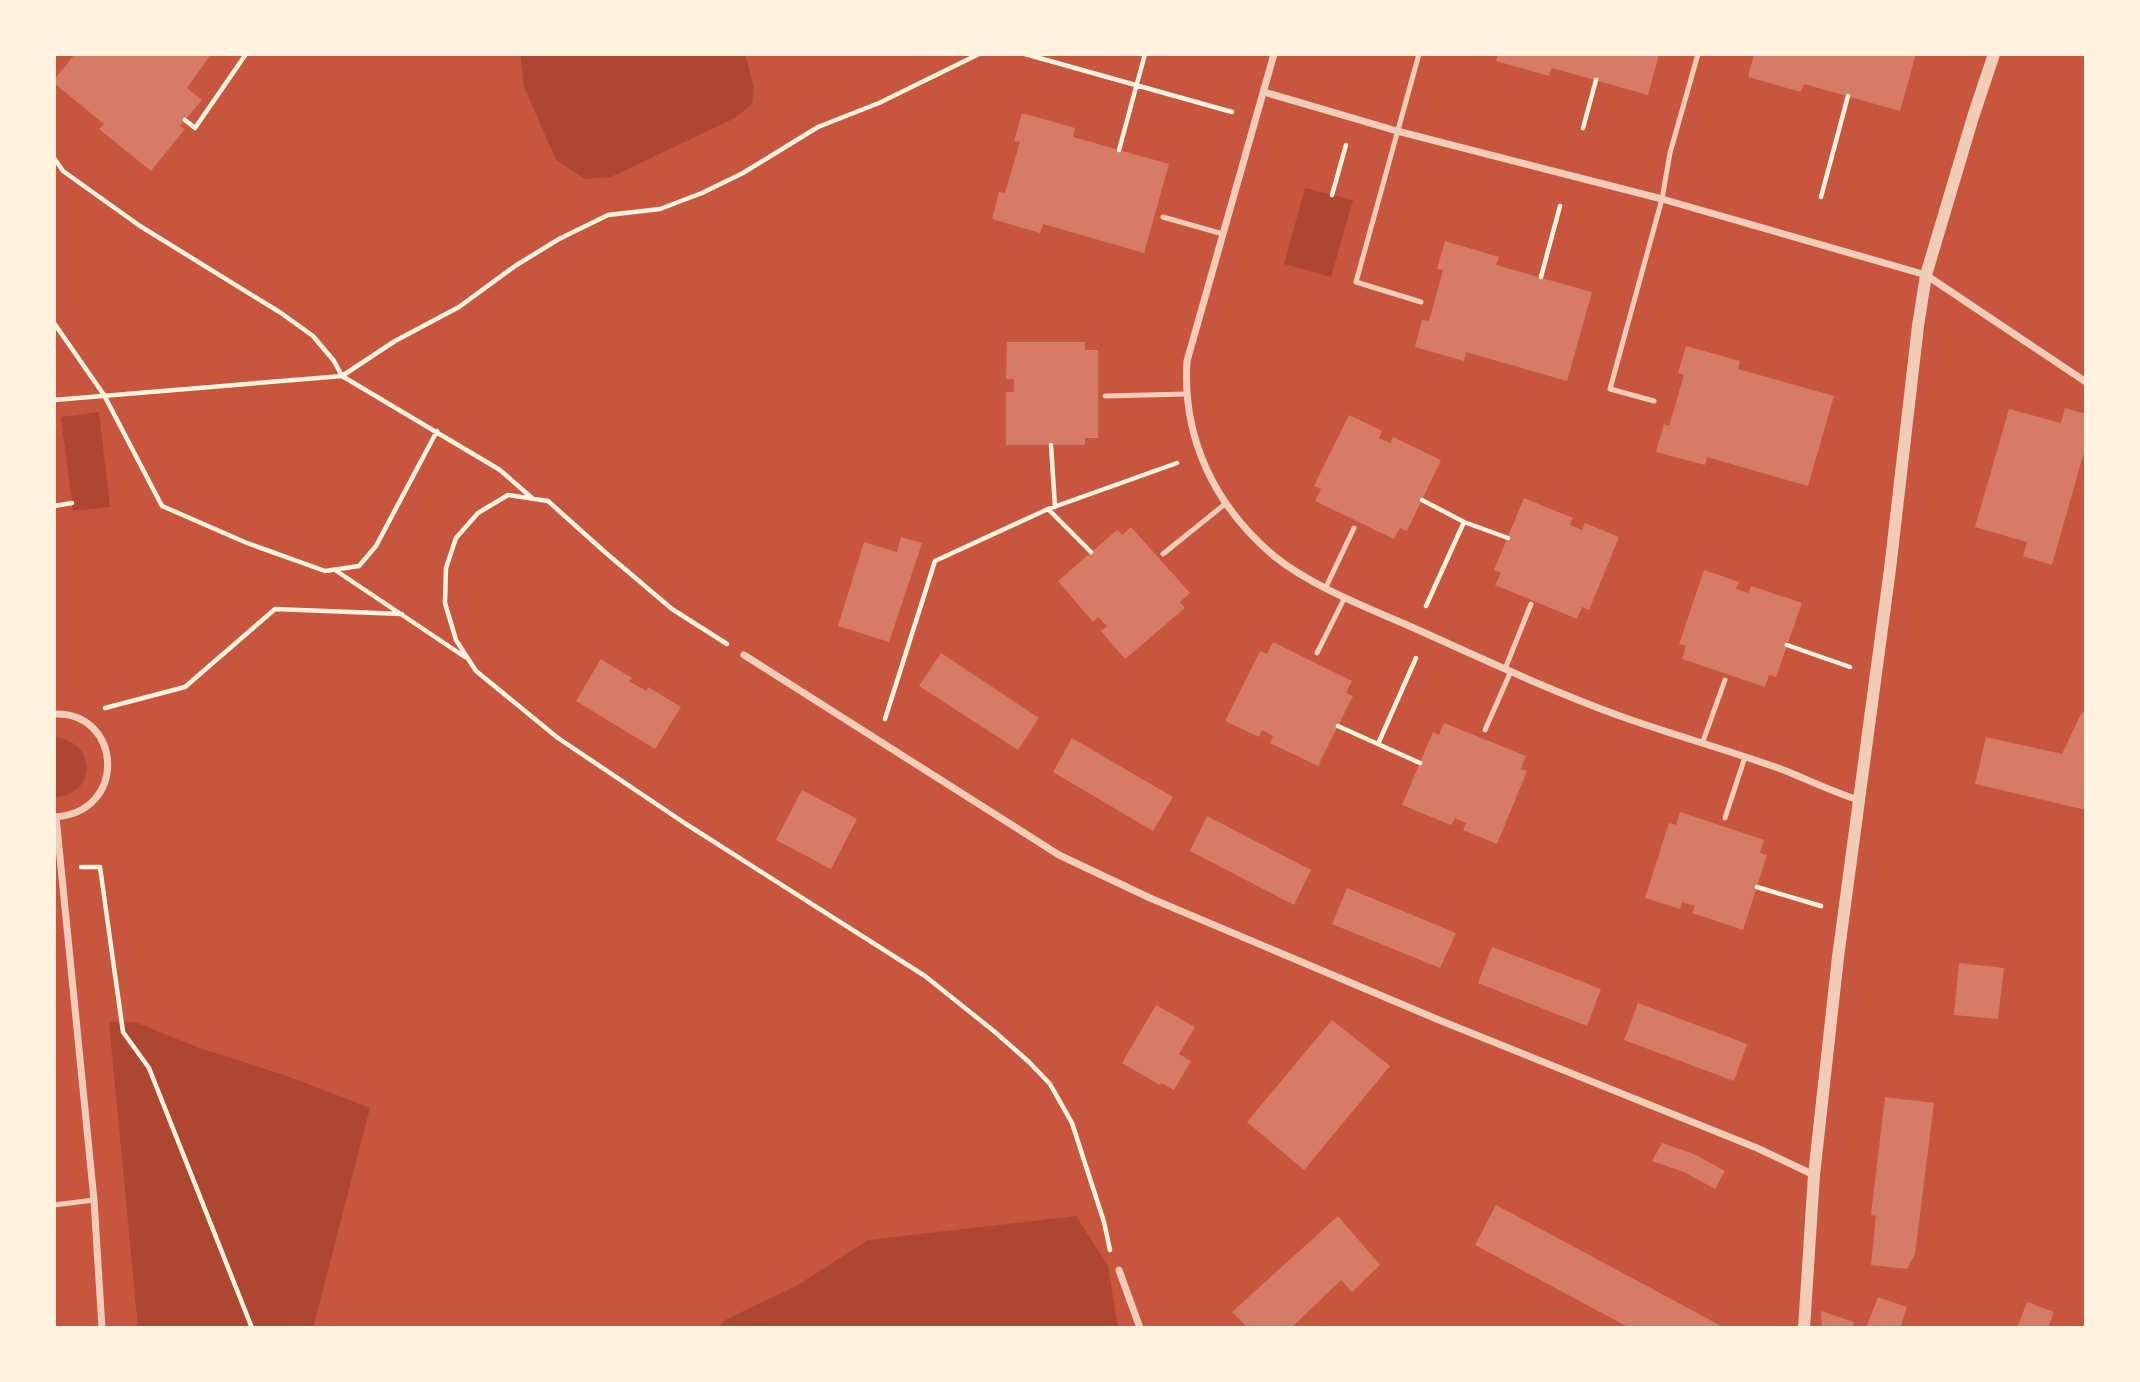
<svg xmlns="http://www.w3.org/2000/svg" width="2140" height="1382" font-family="Lora,serif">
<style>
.green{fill:#ae4732}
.building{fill:#d67c66}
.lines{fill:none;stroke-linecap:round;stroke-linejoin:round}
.path{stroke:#fff3e0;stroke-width:4.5}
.service{stroke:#f1ccb7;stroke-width:5}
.minor{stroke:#f1ccb7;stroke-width:7}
.tertiary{stroke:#f1ccb7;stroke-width:12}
</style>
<rect width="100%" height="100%" fill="#c8553d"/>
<path class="green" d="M520,54H745L754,87L752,104L735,118L611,177L585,179L556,160L524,87Z
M1305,188L1353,200L1331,277L1284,264Z
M99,412L110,507L73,511L61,417Z
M54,737C98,741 97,796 54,797Z
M109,1022H135L197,1047L287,1076L370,1108L313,1328H138Z
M1076,1216L1108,1266L1118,1328H716L727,1319L798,1285L868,1240Z"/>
<path class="building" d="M75,54H211L187,88L202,100L180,126L185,129L151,171L99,129L104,124L54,83V80Z
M1498,54H1659L1648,95L1552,68L1549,76L1496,61Z
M1754,54H1916L1900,111L1804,84L1801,92L1748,77Z
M1022,113L1075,128L1073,137L1169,164L1144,253L1043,224L1040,233L992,219L999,192L1005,193L1020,142L1014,141Z
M1445,241L1499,257L1496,265L1592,292L1567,381L1466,352L1464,361L1415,347L1422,320L1429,321L1443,270L1437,269Z
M1007,342H1085V350H1098V438H1085V445H1006V392H1014V379H1006Z
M1686,346L1740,361L1738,369L1834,396L1808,486L1707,457L1705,465L1656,452L1664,424L1669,426L1684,375L1678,373Z
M2065,408L2086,414V445L2052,565L2023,556L2027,542L1975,527L2009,409L2061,423Z
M1349,415L1382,431L1379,438L1390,443L1393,437L1441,460L1407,531L1400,528L1394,539L1315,501L1321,489L1314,486Z
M1524,498L1573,518L1570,525L1582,530L1585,523L1619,537L1589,610L1582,607L1577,619L1495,585L1501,573L1494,570Z
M1131,527L1190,593L1180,602L1185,608L1125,659L1101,631L1107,626L1098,617L1093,622L1058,581L1117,530L1122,535Z
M901,537L922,543L889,642L838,626L864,542L897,552Z
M1704,570L1739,582L1736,589L1749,593L1751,586L1802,603L1776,677L1769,675L1765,687L1682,659L1686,646L1679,644Z
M1273,642L1352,681L1346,693L1353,696L1318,766L1270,743L1273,736L1262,730L1259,737L1225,721L1260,651L1267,654Z
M941,653L1039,718L1018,750L919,686Z
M601,659L632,678L629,681L646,691L648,687L681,707L655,749L576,701Z
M2082,712L2086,714V810L1975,784L1986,737L2062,754Z
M1444,723L1526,756L1521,769L1527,771L1497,844L1463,830L1466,823L1455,818L1451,825L1402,805L1433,732L1439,735Z
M1072,738L1173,797L1153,831L1053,772Z
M802,790L857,819L831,869L776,840Z
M1680,812L1764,840L1760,853L1767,855L1743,930L1692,913L1695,906L1682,902L1680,909L1645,898L1669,823L1676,825Z
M1207,816L1311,870L1294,905L1190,851Z
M1347,888L1456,933L1440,968L1332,924Z
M1492,947L1601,989L1587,1026L1478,983Z
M1959,963L2004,968L1998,1019L1954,1015Z
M1638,1003L1747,1044L1734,1081L1624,1040Z
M1156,1005L1195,1027L1179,1054L1191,1061L1174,1090L1161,1083L1160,1085L1122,1063Z
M1332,1020L1390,1066L1304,1170L1247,1122Z
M1885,1097L1934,1103L1915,1254L1907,1269L1871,1265L1876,1216L1871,1215Z
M1662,1143L1694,1154L1725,1171L1715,1189L1684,1172L1652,1161Z
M1496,1205L1634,1279L1725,1328H1630L1613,1319L1475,1245Z
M1338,1216L1380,1265L1352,1292L1341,1280L1291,1328H1248L1232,1312Z
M1878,1297L1907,1307L1900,1328H1866Z
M2027,1302L2054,1312L2048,1328H2017Z
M1821,1311L1854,1322L1852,1328H1822Z"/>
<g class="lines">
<path class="path" d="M1025,54L1232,112
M185,120L195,128L246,54
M1583,128L1596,80
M1119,150L1145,54
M54,158L63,171L140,226L281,313L313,336L334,361L342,376L395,341L459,307L515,266L559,239L608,215L660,209L702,193L743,173L818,127L879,103L979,54
M1332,195L1346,145
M1821,197L1848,96
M1541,277L1560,206
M54,323L104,395L162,506L247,543L325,571L359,566L376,546L437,431
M54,400L342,376L500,470L532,498
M1051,445L1055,507
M1422,500L1464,522L1508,538
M54,506L72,503
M1048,509L1091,552
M335,570L465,657
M1426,606L1464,522
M727,644L672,609L606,553L548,501L508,495L478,513L456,538L446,568L445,603L456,640L476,671L558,738L686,824L925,976L995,1032L1029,1062L1050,1084L1072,1123L1104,1222L1110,1250
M1787,645L1850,667
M105,708L185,687L275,609L402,614
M885,719L935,561L1048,509L1177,463
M1338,726L1420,763
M1378,744L1416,658
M81,867H100L123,1032L149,1068L252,1328
M1757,887L1821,906"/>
<path class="service" d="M1419,54L1356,282L1421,302
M1163,217L1223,234
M1105,396L1186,394
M1654,401L1610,389L1662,199L1670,153L1698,54
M1163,554L1225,504
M1326,587L1354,528
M1317,653L1345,597
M1505,669L1531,604
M1485,730L1511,671
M1702,744L1725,680
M1725,818L1745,757
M54,1205L94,1200"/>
<path class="minor" d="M1274,54L1187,361C1182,439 1215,506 1274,556C1313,588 1379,612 1425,633C1489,662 1554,692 1620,716C1673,735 1728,750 1781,769C1807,779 1832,792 1859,800
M1264,92L1397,131L1662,199L1926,275L2086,382
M744,655L1059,855L1150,898L1439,1020L1757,1148L1814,1175
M54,714C122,711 129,813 54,817
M56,817L94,1200L102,1328
M1119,1270L1140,1328"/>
<path class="tertiary" d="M1804,1328L1814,1175L1838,957L1890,569L1918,326L1926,275L1973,117L1994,54"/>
</g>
<rect width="2140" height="1382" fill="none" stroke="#fff3e0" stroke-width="112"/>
</svg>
